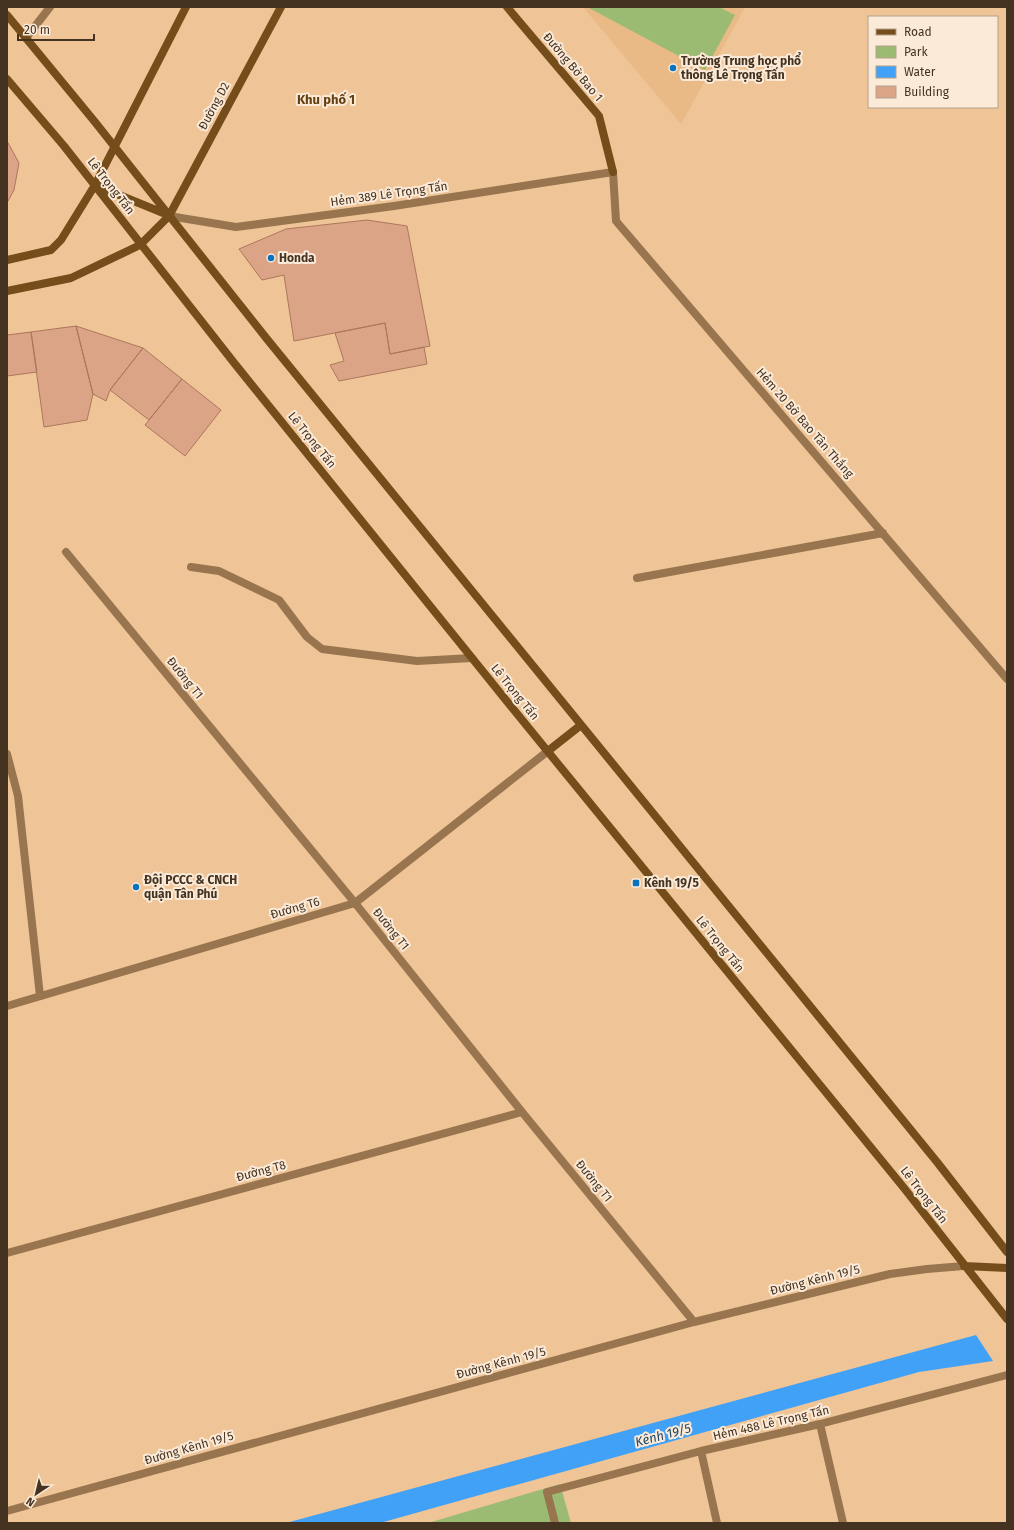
<svg xmlns="http://www.w3.org/2000/svg" width="1014" height="1530" font-family="'Fira Sans',sans-serif">
<style>
.built{fill:#e9b986}
.green{fill:#9bbb73}
.water{fill:#40a1f6}
.building{fill:#dca487;stroke:#ac775c}
.lines{fill:none;stroke-linecap:round;stroke-linejoin:round}
.lane{stroke:#98754f;stroke-width:8}
.street{stroke:#98754f;stroke-width:8}
.secondary{stroke:#744d1b;stroke-width:8}
.poi-dot{fill:#0973be;stroke:#fcead8;stroke-width:1.5}
.labels{text-anchor:middle;dominant-baseline:central;stroke-width:4;stroke-linejoin:round;paint-order:stroke}
.poi-label{font-size:12px;font-weight:bold;fill:#443321;stroke:#fcead8;text-anchor:start}
.street-label{font-size:12px;fill:#443321;stroke:#fcead8}
.neighbourhood-label{font-size:13px;font-weight:bold;fill:#644012;stroke:#fcead8}
.water-label{font-size:13px;font-style:italic;fill:#204668;stroke:#fcead8}
</style>
<rect width="100%" height="100%" fill="#efc496"/>
<path class="built" d="M583,7H745L681,124Z"/>
<path class="green" d="M590,7H719L735,15L705,70L589,8Z
M560,1484L571,1523H428Z"/>
<path class="water" d="M976,1335L993,1361L919,1372L380,1523H286Z"/>
<path class="building" d="M7,141L19,163L14,190L7,203Z
M367,220L407,226L430,346L390,354L385,323L294,341L284,275L262,280L239,249L286,229Z
M385,323L390,354L424,347L427,364L339,381L330,365L344,361L335,333Z
M76,326L143,348L110,390L106,401L93,394Z
M76,326L93,394L87,420L44,427L31,332Z
M31,332L37,372L7,376V335Z
M143,348L182,379L149,420L110,390Z
M182,379L221,410L185,456L145,425Z"/>
<g class="lines">
<path class="lane" d="M26,38L50,7
M169,216L236,227L394,206L613,172L616,221L1007,679
M637,578L883,533
M7,754L18,796L40,996"/>
<path class="street" d="M66,552L355,903L522,1112L694,1322
M191,567L219,571L279,600L307,637L322,649L417,661L472,658
M7,1006L355,903L548,751
M7,1253L522,1112
M820,1424L843,1523
M701,1451L717,1523
M7,1511L694,1322L890,1274L927,1269L964,1266
M555,1523L547,1492L701,1451L820,1424L1007,1375"/>
<path class="secondary" d="M507,7L599,116L613,172
M7,15L95,122L267,339L937,1162L1007,1252
M7,79L64,146L235,364L514,710L904,1188L1007,1319
M95,185L168,215
M7,260L51,250L61,240L95,185L186,7
M7,291L71,278L140,245L169,216L281,7
M548,751L581,725
M964,1266L1007,1268"/>
</g>
<g class="poi-dot">
<circle cx="673" cy="68" r="4"/>
<circle cx="271" cy="258" r="4"/>
<rect x="632" y="879" width="8" height="8" rx="2"/>
<circle cx="136" cy="887" r="4"/>
</g>
<g class="labels">
<g class="poi-label">
<text x="681" y="61">Trường Trung học phổ<tspan x="681" dy="14">thông Lê Trọng Tấn</tspan></text>
<text x="279" y="258">Honda</text>
<text x="144" y="880">Đội PCCC &amp; CNCH<tspan x="144" dy="14">quận Tân Phú</tspan></text>
<text x="644" y="883">Kênh 19/5</text>
</g>
<g class="street-label">
<text transform="translate(573 67) rotate(50)">Đường Bờ Bao 1</text>
<text transform="translate(214 106) rotate(-62)">Đường D2</text>
<text transform="translate(111 186) rotate(52)">Lê Trọng Tấn</text>
<text transform="translate(389 194) rotate(-8)">Hẻm 389 Lê Trọng Tấn</text>
<text transform="translate(805 423) rotate(49)">Hẻm 20 Bờ Bao Tân Thắng</text>
<text transform="translate(312 440) rotate(51)">Lê Trọng Tấn</text>
<text transform="translate(185 678) rotate(51)">Đường T1</text>
<text transform="translate(515 692) rotate(51)">Lê Trọng Tấn</text>
<text transform="translate(295 908) rotate(-16)">Đường T6</text>
<text transform="translate(391 929) rotate(51)">Đường T1</text>
<text transform="translate(720 944) rotate(51)">Lê Trọng Tấn</text>
<text transform="translate(261 1171) rotate(-15)">Đường T8</text>
<text transform="translate(594 1181) rotate(51)">Đường T1</text>
<text transform="translate(924 1195) rotate(52)">Lê Trọng Tấn</text>
<text transform="translate(815 1280) rotate(-14)">Đường Kênh 19/5</text>
<text transform="translate(501 1363) rotate(-15)">Đường Kênh 19/5</text>
<text transform="translate(771 1423) rotate(-13)">Hẻm 488 Lê Trọng Tấn</text>
<text transform="translate(189 1448) rotate(-16)">Đường Kênh 19/5</text>
</g>
<g class="neighbourhood-label">
<text x="326" y="99">Khu phố 1</text>
</g>
<g class="water-label">
<text transform="translate(663 1435) rotate(-15)">Kênh 19/5</text>
</g>
</g>
<rect width="1014" height="1530" fill="none" stroke="#443321" stroke-width="16"/>
<rect x="868" y="16" width="130" height="92" fill="#fcead8" stroke="#b2a18f"/>
<rect x="876" y="29" width="20" height="6" fill="#744d1b" stroke="#b2a18f"/>
<text x="904" y="36" font-size="12" fill="#443321">Road</text>
<rect x="876" y="46" width="20" height="12" fill="#9bbb73" stroke="#b2a18f"/>
<text x="904" y="56" font-size="12" fill="#443321">Park</text>
<rect x="876" y="66" width="20" height="12" fill="#40a1f6" stroke="#b2a18f"/>
<text x="904" y="76" font-size="12" fill="#443321">Water</text>
<rect x="876" y="86" width="20" height="12" fill="#dca487" stroke="#b2a18f"/>
<text x="904" y="96" font-size="12" fill="#443321">Building</text>
<g transform="translate(36 1494) rotate(215)" stroke="#fcead8" stroke-width="3" paint-order="stroke">
<path d="M0-3L7 15L0 10L-7 15Z" fill="#443321"/>
<text y="-6" font-size="11" font-weight="bold" text-anchor="middle" fill="#443321">N</text>
</g>
<path d="M18 34v6h76v-6" fill="none" stroke="#443321" stroke-width="2"/>
<text x="24" y="34" font-size="12" fill="#443321" stroke="#fcead8" stroke-width="3" paint-order="stroke">20 m</text>
</svg>
